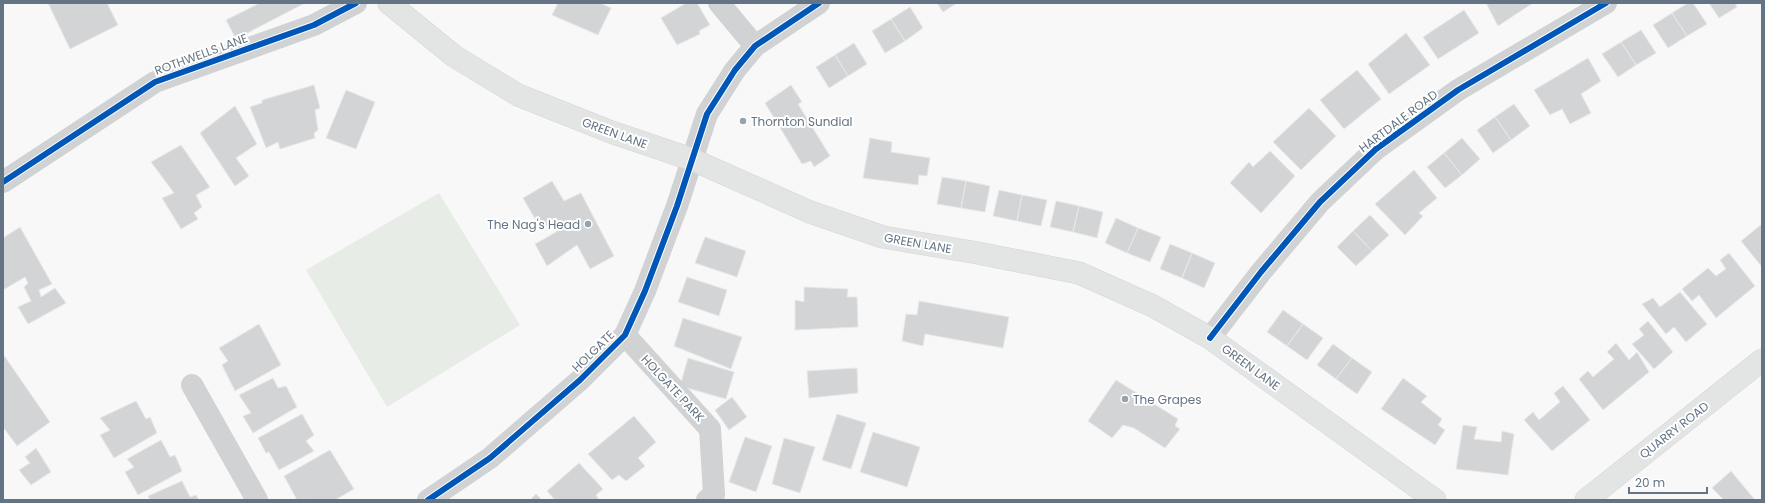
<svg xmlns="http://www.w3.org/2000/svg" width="1765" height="503" font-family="Poppins,sans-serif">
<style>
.green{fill:#e8ece6}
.building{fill:#d3d4d5;stroke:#e8e8e8}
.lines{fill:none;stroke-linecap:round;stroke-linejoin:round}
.secondary-casing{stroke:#d3d5d7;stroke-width:23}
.highway-casing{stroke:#d4d6d6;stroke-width:23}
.street{stroke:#d1d2d3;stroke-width:22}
.secondary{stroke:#e3e4e4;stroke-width:22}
.highway{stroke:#e3e4e4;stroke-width:22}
.cycleway-casing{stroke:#fff;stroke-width:8}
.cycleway{stroke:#0057b8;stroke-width:6}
.poi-dot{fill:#97a2ad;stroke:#fff;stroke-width:1.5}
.labels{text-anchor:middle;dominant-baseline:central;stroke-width:4;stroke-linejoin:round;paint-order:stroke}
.street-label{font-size:12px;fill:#637484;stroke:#fff}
.poi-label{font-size:12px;fill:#637484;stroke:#fff;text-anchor:start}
</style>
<rect width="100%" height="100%" fill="#f8f8f8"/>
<path class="green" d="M439,193L520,325L387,407L306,270Z"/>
<path class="building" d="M48,3H107L118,25L70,49Z
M260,3H305L236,39L226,20Z
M558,3H600L611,8L598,35L552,15Z
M686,3H697L710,25L699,31L700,34L677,45L661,18Z
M937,3H957L943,12Z
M1486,3H1533L1498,26Z
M1688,3H1693L1707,24L1687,36L1672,13Z
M1709,3H1735L1737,7L1719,18Z
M910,7L923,28L905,41L891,19Z
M1464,10L1479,33L1438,59L1423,37Z
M1672,13L1687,36L1668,48L1653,25Z
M891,19L905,41L885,53L872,31Z
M1641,30L1656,53L1636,65L1621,42Z
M1406,33L1430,65L1389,94L1368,64Z
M1621,42L1636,65L1618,77L1602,54Z
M854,43L867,64L848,76L835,55Z
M835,55L848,76L829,88L816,67Z
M1588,58L1601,81L1581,94L1591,113L1570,124L1562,109L1550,115L1534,90Z
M1357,70L1381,99L1344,129L1320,100Z
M314,85L320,108L315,110L318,130L314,133L315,138L280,149L278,142L266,148L250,107L262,103V100Z
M791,85L802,102L798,104L830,156L814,167L811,161L802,164L765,103Z
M346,90L375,102L356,149L326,138Z
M1514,104L1530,126L1511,140L1495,117Z
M235,106L257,144L236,158L249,176L235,186L200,133Z
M1309,108L1336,136L1301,170L1273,142Z
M1495,117L1511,140L1493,153L1477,130Z
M870,138L892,142L891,152L930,158L927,176L919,175L918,185L863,178Z
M1462,138L1480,159L1462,175L1444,153Z
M181,145L210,187L196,195L202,207L194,213L198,219L181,229L162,198L174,193L151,162Z
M1270,151L1295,176L1261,213L1230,183L1249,162L1253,167Z
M1444,153L1462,175L1445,188L1427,167Z
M1414,170L1437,198L1419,213L1423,216L1405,235L1375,204Z
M942,177L966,181L961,208L937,204Z
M552,181L564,201L581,193L614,256L590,269L577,245L547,266L535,244L558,231L552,222L541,229L523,198Z
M966,181L990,186L985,212L961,208Z
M999,190L1022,195L1017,221L993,216Z
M1022,195L1047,200L1041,226L1017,221Z
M1056,201L1079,206L1073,232L1050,227Z
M1079,206L1103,212L1097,238L1073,232Z
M1370,215L1389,235L1372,251L1353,231Z
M1116,218L1138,228L1127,253L1105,243Z
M1762,224V267L1741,241Z
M20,227L52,284L39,290L41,297L55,288L66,303L28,324L18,307L31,301L24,287L28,283L25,277L3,290V238Z
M1138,228L1161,237L1150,262L1127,253Z
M1353,231L1372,251L1356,266L1337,247Z
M705,237L746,251L737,277L695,263Z
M1170,244L1192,253L1182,278L1160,269Z
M1192,253L1215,263L1204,288L1182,278Z
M1729,253L1755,286L1716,318L1699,295L1692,301L1682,289L1708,268L1716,276L1726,269L1720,260Z
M687,277L727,290L719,316L678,302Z
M804,287L848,289L847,297H857L858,327L795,330V300L804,302Z
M1680,292L1707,324L1686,342L1674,327L1666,334L1642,304L1653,298L1660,307Z
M919,301L1009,317L1003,348L925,334L923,346L902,341L906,314L917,315Z
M1283,310L1303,324L1287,346L1267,332Z
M683,318L742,337L731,369L674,346Z
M1648,321L1673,352L1654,369L1632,344L1644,335L1639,329Z
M259,324L281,365L235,391L222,365L228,361L219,348Z
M1303,324L1323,338L1307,360L1287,346Z
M1616,343L1629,360L1637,352L1649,372L1603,410L1579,379L1588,371L1593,377L1614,359L1607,352Z
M1333,344L1352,358L1336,379L1317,365Z
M3,354L50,422L17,446L3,427Z
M688,358L734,372L726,399L680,386Z
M1352,358L1372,372L1357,394L1336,379Z
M857,368L858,393L809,398L807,371Z
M273,378L278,388L286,386L297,407L253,433L243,416L251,413L239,395Z
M1403,378L1427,396L1421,402L1442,419L1438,425L1445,430L1435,445L1381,409Z
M1116,380L1178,419L1175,426L1180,429L1165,448L1134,428L1123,425L1112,438L1088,421Z
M1563,386L1590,420L1552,451L1524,420L1533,412L1539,420L1560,402L1554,393Z
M732,397L747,417L729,430L715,410Z
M136,401L146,419L150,417L157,433L114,458L100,435L110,430L100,418Z
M302,414L314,435L306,441L314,451L279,470L269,452L266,453L258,438Z
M837,414L866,423L851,469L822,460Z
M634,416L656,442L638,458L645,466L626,481L619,475L612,480L588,454Z
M1463,425L1477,427L1474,439L1501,442L1502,431L1514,434L1508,475L1456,469Z
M873,432L920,447L907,487L860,472Z
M745,437L772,446L756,492L729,482Z
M784,438L815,447L800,493L772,484Z
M161,440L170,457L175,455L182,471L138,495L125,472L134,467L127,459Z
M36,448L51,472L31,485L19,470L30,463L25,457Z
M330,450L354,489L335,500H305V499L297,500L284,476Z
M579,463L603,489L596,495L599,500H555L547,491Z
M1731,471L1755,500H1721L1723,499L1712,488Z
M182,481L190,497L196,495L199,500H150L148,496Z
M536,494L542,500H530Z"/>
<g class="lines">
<defs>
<path id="secondary" d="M389,3L454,56L518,95L611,132L691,159L810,212L883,237L978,253L1079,273L1153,306L1210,338L1435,500"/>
<path id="highway" d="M1586,500L1762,360"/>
</defs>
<use href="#secondary" class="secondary-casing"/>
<use href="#highway" class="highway-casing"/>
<path class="street" d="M719,3L755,46
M3,182L155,82L314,25L356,3
M625,335L710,429L714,494L707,500
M1210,338L1261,272L1320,202L1376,149L1458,90L1606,3
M192,385L257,500
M428,500L490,458L580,380L625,335L645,291L677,206L707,114L735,70L755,46L819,3"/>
<use href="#secondary" class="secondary"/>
<use href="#highway" class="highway"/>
<defs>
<path id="cycleway" d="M3,182L155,82L314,25L356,3
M1210,338L1261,272L1320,202L1376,149L1458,90L1606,3
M428,500L490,458L580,380L625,335L645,291L677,206L707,114L735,70L755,46L819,3"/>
</defs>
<use href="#cycleway" class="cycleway-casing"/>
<use href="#cycleway" class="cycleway"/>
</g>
<g class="poi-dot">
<circle cx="743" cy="121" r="4"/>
<circle cx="588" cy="224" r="4"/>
<circle cx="1125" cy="399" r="4"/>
</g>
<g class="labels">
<g class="street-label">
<text transform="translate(201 54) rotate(-20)">ROTHWELLS LANE</text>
<text transform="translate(1398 121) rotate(-37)">HARTDALE ROAD</text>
<text transform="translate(615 133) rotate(20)">GREEN LANE</text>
<text transform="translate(918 243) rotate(10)">GREEN LANE</text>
<text transform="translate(593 351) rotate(-44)">HOLGATE</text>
<text transform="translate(1251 367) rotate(36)">GREEN LANE</text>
<text transform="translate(673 388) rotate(47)">HOLGATE PARK</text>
<text transform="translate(1674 430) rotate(-38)">QUARRY ROAD</text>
</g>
<g class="poi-label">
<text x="751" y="121">Thornton Sundial</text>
<text x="580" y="224" text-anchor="end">The Nag's Head</text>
<text x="1133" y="399">The Grapes</text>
</g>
</g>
<rect width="1765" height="503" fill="none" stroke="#637484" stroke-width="8"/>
<path d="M1629 487v6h78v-6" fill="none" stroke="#637484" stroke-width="2"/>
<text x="1635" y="487" font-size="12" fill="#637484" stroke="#ffffff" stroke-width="3" paint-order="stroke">20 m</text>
</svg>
